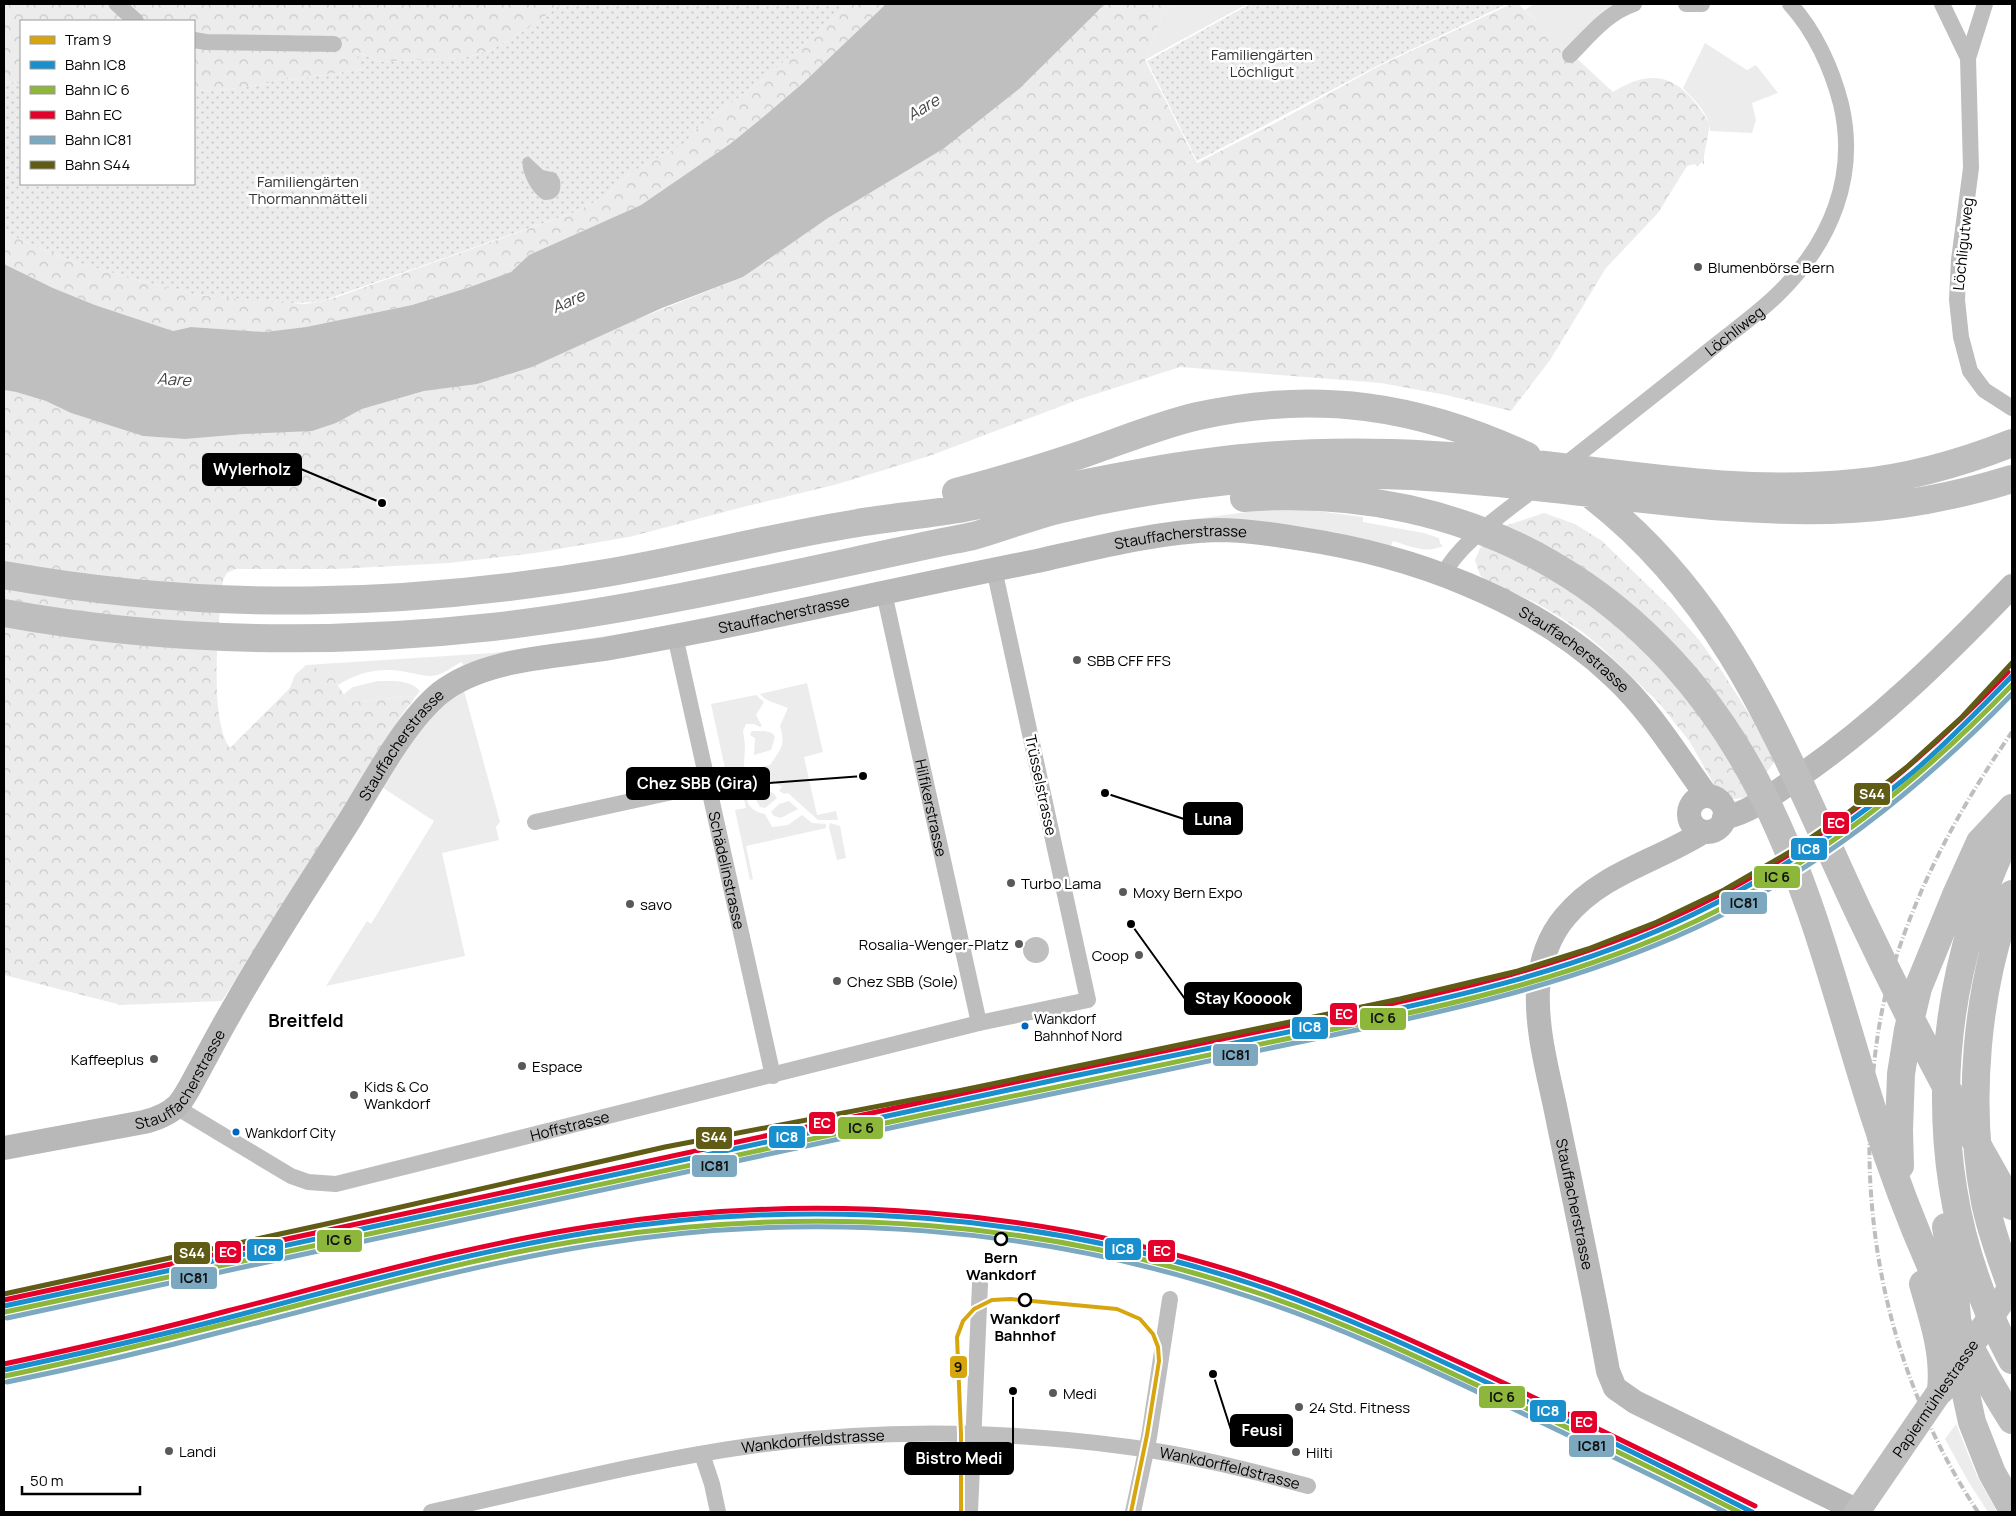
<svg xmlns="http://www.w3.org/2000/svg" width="2016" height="1516" font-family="Manrope,sans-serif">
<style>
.green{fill:#ececec}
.forest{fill:url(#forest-crowns)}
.garden{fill:url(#garden-dots)}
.water{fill:#bfbfbf}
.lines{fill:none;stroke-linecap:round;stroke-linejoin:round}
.street{stroke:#bebebe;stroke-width:16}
.secondary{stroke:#b8b8b8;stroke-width:24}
.primary{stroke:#bebebe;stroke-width:26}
.highway{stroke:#bebebe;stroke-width:28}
.rail{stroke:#bebebe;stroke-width:4;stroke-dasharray:8 2.5 1 2.5;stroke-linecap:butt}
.rail-1-casing{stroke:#fff;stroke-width:9}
.rail-2-casing{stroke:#fff;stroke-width:9}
.rail-3-casing{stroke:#fff;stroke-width:9}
.rail-4-casing{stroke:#fff;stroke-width:9}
.rail-5-casing{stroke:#fff;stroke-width:9}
.rail-1{stroke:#1a8fce;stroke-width:5}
.rail-2{stroke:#8cb73b;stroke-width:5}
.rail-3{stroke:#e4002b;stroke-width:5}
.rail-4{stroke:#7da9c0;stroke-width:5}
.rail-5{stroke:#605b15;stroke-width:5}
.tram-1-casing{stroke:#fff;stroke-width:8}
.tram-1{stroke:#d7a50e;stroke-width:4}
.poi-dot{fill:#595959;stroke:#fff;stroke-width:2}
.bus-dot{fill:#0065bd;stroke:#fff;stroke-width:2}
.stop-dot{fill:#fff;stroke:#000;stroke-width:2.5}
.labels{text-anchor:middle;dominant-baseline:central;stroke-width:5;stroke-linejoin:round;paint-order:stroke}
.bus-label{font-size:14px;fill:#000;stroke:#fff;text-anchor:start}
.park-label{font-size:15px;fill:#333;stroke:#fff}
.street-label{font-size:15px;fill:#000;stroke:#fff}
.poi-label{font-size:15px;fill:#000;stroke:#fff;text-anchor:start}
.stop-label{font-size:15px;font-weight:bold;fill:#000;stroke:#fff}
.water-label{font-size:16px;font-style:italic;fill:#444;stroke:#fff}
.quarter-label{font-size:18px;font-weight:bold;fill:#000;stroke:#fff}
.leader{fill:none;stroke:#000;stroke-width:2}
.callout-dot{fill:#000;stroke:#fff;stroke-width:2}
.callout{fill:#000;stroke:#000;stroke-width:2}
.callout-label{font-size:16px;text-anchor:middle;font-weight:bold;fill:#fff}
.line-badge{stroke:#fff;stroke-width:2}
.badge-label{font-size:14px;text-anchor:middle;font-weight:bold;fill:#fff}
.pale-badge-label{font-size:14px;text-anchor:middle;font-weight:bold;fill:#111}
</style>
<defs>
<pattern id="forest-crowns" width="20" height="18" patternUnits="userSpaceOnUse" patternTransform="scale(1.25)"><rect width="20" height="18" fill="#ececec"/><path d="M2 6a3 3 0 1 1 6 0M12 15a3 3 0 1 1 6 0" fill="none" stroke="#c9c9c9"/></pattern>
<pattern id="garden-dots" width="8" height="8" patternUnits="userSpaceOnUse" patternTransform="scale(1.25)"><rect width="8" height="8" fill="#ececec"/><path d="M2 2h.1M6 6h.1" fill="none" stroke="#c9c9c9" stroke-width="1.8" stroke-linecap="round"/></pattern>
</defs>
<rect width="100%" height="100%" fill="#fff"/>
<path class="green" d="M1176,4H1247L1145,60L1163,13Z
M1534,4H1621L1569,52L1525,10Z
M1705,43L1747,70L1756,65L1778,93L1752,103L1756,120L1752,133L1710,131C1711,115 1693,99 1683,88Z
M1309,510L1363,517V522L1424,533L1439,538L1440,543L1443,546C1426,554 1410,546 1393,541L1391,546L1334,532L1262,522L856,587L1152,525L1254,511Z
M774,604L775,607L464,666L461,662C454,666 445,673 437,675C427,678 415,673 406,672C379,667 360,672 338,685L333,678L312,667L289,690L295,675L306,665L493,653L638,631Z
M461,680L500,822L496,827L499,840L442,853L465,956L326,986L367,921L371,924L434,821L374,782Z
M378,681C392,681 410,679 420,691L416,696L349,702L344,694L353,687Z
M807,683L823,752L804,757L817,815L836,811L838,820H818L788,793L785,794L779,791L782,787L778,784L757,776V768L770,765C781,749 786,745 780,726L788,708C779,704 766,702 760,694Z
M756,695L764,702L756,715L762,726L760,727L754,724H746L743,731L745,745L744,767L749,787L745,789C746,803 750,811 765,814L772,827L788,825L802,815L812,823L826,824V828L746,846L753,879L750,880L735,810L746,808L743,794L731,796L711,704Z
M752,731H765L772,733L775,737L771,750L754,755L755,738L750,735Z
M755,787C764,787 772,791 777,798L765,808L760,807L756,799Z
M789,801L798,809L781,818L774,816L771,812L779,804Z
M830,823L840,826L846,858L837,860L829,827Z
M1956,1424L1977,1476L1997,1512H1988L1968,1481L1945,1439Z"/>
<path class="forest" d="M4,4H562L527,29L490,51L463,58L381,62L355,51L364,69L292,80L286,77C257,88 225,91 194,90V21H21V83L4,82Z
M849,4H886L803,83L762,118L730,144L641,205L529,255L511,272L470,287L412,305L306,327L265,332L191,327L173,331L95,305L53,288L4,264V232L63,258L134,279L197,295L304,304L319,302L340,296L575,212L606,196L630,173L687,142L692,132L765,78Z
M1105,4H1176L1163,13L1145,60L1197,163L1277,122L1379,66L1511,4H1518L1613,92C1660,63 1684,82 1710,124L1704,156V165L1702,162L1697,167L1695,164L1687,166L1658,213L1606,268L1550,360L1511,411L1446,395L1381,383L1180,367L1080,399L932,455L884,470L834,485L747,506L629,537L535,553L449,563L337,569H235L227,573L223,580C219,618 208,719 230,748L312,666L333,678L349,702L416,696L401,716L222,1001L121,1005L4,975V390L16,392L46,401L71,413L143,436L185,439L336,423L362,409L424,391L477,383L743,277L828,218L1101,9Z
M1544,513L1575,524L1602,541L1671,608L1700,641L1723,673L1777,758L1749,797L1735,799L1720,795L1690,742L1659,703L1603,649L1584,633L1560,617L1536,603L1485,580L1480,575L1475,560L1482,544L1505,526Z"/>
<path class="garden" d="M562,4H849L765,78L692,132L687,142L630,173L606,196L575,212L319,302L287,303L197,295L134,279L63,258L4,232V82L21,83V184H194V90C225,91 257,88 286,77L292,80L364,69L354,51L381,62L463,58L490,51L527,29Z
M1250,4H1507L1379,65L1197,161L1147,61Z"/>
<path class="water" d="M886,4H1105L1019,89L943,149L828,218L743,277L662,308L532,367L477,384L424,391L362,409L336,423L312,431L243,434L185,439L143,436L71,413L46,401L16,392L4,390V264L53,288L95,305L173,331L191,327L265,332L306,327L412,305L470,287L511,272L529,255L641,205L730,144L762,118L803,83Z
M528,156L543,170L556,173L560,180C562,193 557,200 544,200C533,195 520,172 523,159Z
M1023 950a13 13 0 1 1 26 0a13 13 0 1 1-26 0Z"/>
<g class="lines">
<g class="street">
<path d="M117,4L136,21"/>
<path d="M1686,4H1702"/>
<path d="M1942,4L1968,58"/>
<path d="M1985,4L1968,58L1971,168L1959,260L1957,300L1961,337L1970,371L1984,390L2012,408"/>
<path d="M194,40L206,42L334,44"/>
<path d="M1570,55C1590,35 1607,13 1634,4"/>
<path id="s1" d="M1561,468C1609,430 1658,392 1706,353C1730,333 1757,315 1779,293C1831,242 1858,176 1841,104C1832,69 1815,31 1790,4"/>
<path d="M1443,575C1460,541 1509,510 1539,485"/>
<path id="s2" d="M884,593L979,1023"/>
<path id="s3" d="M675,636L773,1076"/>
<path d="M535,822L709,784"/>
<path id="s4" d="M176,1107L291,1176L308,1182L336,1184L979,1023L1088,1000L994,569"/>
<path d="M702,1454L712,1484L718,1512"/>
<path id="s5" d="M431,1512C537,1489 643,1461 750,1446C875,1429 1004,1430 1129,1447C1190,1455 1249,1470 1308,1486"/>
<path d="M970,1512L980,1284"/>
<path d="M1133,1512L1149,1437L1170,1299"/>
</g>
<g class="secondary">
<circle cx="1707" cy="814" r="18"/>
<path d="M1724,818C1751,812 1772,795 1794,780C1875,725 1945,656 2012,586"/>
<path id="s6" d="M1703,832C1658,861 1601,873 1565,917C1548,937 1540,964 1538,990C1536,1034 1550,1079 1558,1121C1575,1204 1593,1287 1608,1371L1615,1388L1635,1402L1858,1511"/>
<path id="s7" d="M4,1148L144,1122C156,1119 169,1114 178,1105C186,1096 192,1083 198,1072C210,1050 222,1027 235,1005C271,941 312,880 351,818C375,779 405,722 440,693C483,659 552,657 605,649C649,641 693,633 736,624C837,603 936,581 1037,561C1095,548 1156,532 1216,530C1245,530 1273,534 1302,539C1410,555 1532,599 1613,676C1651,711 1677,755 1707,796"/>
</g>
<path class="primary" id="s8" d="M1857,1512L2012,1286"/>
<path class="highway" d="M956,492C999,481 1041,468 1083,454C1121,441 1159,425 1198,416C1316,390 1418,405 1527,456
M1587,492C1732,601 1786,758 1860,915C1907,1014 1957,1111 2012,1206
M1244,498C1473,481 1662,592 1764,797C1814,897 1840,1009 1874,1115C1908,1222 1952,1325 2012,1420
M4,575C211,612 405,607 612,572C693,558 772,537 852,524C889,517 927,515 964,508C1064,488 1163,464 1265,456C1350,449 1435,453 1519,462C1630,474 1743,495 1855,483C1910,478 1961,463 2012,443
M4,613C164,642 329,645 492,627C640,610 786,575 933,544C946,541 960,539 973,536C1002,528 1031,516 1061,509C1126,494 1195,483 1262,478C1334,472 1405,474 1476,481C1601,491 1726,516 1852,509C1907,506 1960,495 2012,479
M2012,827C1927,995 1921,1193 2012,1360
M2012,894C1976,987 1966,1105 1985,1202C1991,1232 2002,1261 2012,1289
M1900,1166L1899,1130L1901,1074L1908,1030L1918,988L1956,895L1980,842L2012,808
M1946,1227L1952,1260L1962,1376L1972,1422L1992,1473L2012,1509
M1923,1284C1933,1319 1945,1353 1941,1390"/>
<path class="rail" d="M1978,1512C1897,1390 1861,1245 1871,1098C1874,1057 1879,1015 1891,974C1917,886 1960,807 2012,732"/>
<defs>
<path id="rail-1" d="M4,1306C358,1231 711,1153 1064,1078C1152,1060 1240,1042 1327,1024C1453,998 1580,970 1696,913C1774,875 1846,828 1912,773C1947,743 1980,709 2012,676
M4,1370C79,1354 153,1337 227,1318C348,1286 469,1252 592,1232C813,1196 1040,1214 1252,1284C1339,1313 1423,1352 1505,1391C1588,1430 1670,1470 1752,1512"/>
<path id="rail-2" d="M5,1312C310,1247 614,1182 918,1116C1043,1089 1169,1063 1295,1037C1432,1009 1569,981 1696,921C1819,862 1918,782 2012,685
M5,1376C109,1354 211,1328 314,1301C408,1277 502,1252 597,1238C817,1205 1041,1220 1252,1291C1338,1319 1420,1358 1502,1397C1582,1434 1660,1472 1739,1512"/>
<path id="rail-3" d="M4,1300C357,1225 709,1147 1062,1072C1149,1054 1237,1036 1324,1018C1450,992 1576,964 1693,908C1817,848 1912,771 2008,672
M4,1364C79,1348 153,1331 227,1311C348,1280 469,1245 593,1226C814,1191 1041,1208 1254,1278C1341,1307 1425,1346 1508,1385C1591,1425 1673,1465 1755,1506"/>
<path id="rail-4" d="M7,1318C310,1254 614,1188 918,1122C1040,1096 1162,1071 1285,1045C1425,1016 1565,988 1695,928C1816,872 1920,789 2012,694
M7,1382C80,1367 153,1350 225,1331C347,1300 469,1265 593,1245C812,1209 1040,1226 1250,1297C1336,1325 1417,1363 1499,1402C1574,1438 1650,1474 1725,1512"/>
<path id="rail-5" d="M4,1294L326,1224L665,1147L958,1091L1400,999L1518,971L1588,949L1657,922L1724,890L1788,853L1849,812L1907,767L1962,717L2012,663"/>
</defs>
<use href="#rail-1" class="rail-1-casing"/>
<use href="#rail-2" class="rail-2-casing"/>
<use href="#rail-3" class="rail-3-casing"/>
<use href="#rail-4" class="rail-4-casing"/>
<use href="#rail-5" class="rail-5-casing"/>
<use href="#rail-1" class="rail-1"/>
<use href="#rail-2" class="rail-2"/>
<use href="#rail-3" class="rail-3"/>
<use href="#rail-4" class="rail-4"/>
<use href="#rail-5" class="rail-5"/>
<defs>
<path id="tram-1" d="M961,1512V1434L957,1337L963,1321L974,1309L992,1300L1011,1299L1117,1309L1140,1319L1153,1334L1158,1347L1159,1361L1147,1435L1131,1512"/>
</defs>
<use href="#tram-1" class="tram-1-casing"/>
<use href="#tram-1" class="tram-1"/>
</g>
<g class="poi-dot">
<circle cx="1698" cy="267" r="5"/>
<circle cx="1077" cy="660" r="5"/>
<circle cx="1011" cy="883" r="5"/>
<circle cx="1123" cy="892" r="5"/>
<circle cx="630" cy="904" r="5"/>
<circle cx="1019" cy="944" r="5"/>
<circle cx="1139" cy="955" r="5"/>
<circle cx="837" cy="981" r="5"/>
<circle cx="154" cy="1059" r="5"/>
<circle cx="522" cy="1066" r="5"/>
<circle cx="354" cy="1095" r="5"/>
<circle cx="1053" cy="1393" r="5"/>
<circle cx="1299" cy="1407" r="5"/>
<circle cx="169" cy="1451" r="5"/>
<circle cx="1296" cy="1452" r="5"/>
</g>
<g class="bus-dot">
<circle cx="1025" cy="1026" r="4.5"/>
<circle cx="236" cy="1132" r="4.5"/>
</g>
<g class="stop-dot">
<circle cx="1001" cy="1239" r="6"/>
<circle cx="1025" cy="1300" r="6"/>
</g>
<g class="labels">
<g class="bus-label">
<text x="1034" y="1018">Wankdorf<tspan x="1034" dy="17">Bahnhof Nord</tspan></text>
<text x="245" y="1132">Wankdorf City</text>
</g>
<g class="park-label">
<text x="1262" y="54">Familiengärten<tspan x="1262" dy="17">Löchligut</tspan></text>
<text x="308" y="181">Familiengärten<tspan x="308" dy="17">Thormannmätteli</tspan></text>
</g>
<g class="street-label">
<text transform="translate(1963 244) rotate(-84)">Löchligutweg</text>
<text stroke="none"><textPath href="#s1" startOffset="221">Löchliweg</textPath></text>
<text stroke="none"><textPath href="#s7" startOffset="1430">Stauffacherstrasse</textPath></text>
<text stroke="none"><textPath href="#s7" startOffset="1025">Stauffacherstrasse</textPath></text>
<text stroke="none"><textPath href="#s7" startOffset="1850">Stauffacherstrasse</textPath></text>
<text stroke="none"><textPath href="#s7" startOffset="605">Stauffacherstrasse</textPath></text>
<text transform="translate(1041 785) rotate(78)">Trüsselstrasse</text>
<text stroke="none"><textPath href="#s2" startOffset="220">Hilfikerstrasse</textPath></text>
<text stroke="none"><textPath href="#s3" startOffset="240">Schädelinstrasse</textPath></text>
<text stroke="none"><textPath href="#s7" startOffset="200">Stauffacherstrasse</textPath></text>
<text stroke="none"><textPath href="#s4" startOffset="421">Hoffstrasse</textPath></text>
<text stroke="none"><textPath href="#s6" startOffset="460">Stauffacherstrasse</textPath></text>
<text stroke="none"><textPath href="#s8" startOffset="138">Papiermühlestrasse</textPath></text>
<text stroke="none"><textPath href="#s5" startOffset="389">Wankdorffeldstrasse</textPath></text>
<text stroke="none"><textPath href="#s5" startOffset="809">Wankdorffeldstrasse</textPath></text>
</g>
<g class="poi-label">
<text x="1708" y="267">Blumenbörse Bern</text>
<text x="1087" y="660">SBB CFF FFS</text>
<text x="1021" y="883">Turbo Lama</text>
<text x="1133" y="892">Moxy Bern Expo</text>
<text x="640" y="904">savo</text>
<text x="1009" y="944" text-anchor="end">Rosalia-Wenger-Platz</text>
<text x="1129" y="955" text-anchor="end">Coop</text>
<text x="847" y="981">Chez SBB (Sole)</text>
<text x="144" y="1059" text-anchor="end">Kaffeeplus</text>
<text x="532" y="1066">Espace</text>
<text x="364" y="1086">Kids &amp; Co<tspan x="364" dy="17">Wankdorf</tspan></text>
<text x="1063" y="1393">Medi</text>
<text x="1309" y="1407">24 Std. Fitness</text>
<text x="179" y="1451">Landi</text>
<text x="1306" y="1452">Hilti</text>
</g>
<g class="stop-label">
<text x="1001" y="1257">Bern<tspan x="1001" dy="17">Wankdorf</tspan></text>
<text x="1025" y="1318">Wankdorf<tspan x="1025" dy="17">Bahnhof</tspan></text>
</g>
<g class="water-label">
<text transform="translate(923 107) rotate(-31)">Aare</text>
<text transform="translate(568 301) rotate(-24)">Aare</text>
<text transform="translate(174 379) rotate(3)">Aare</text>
</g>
<g class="quarter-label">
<text x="306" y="1020">Breitfeld</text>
</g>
</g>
<path class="leader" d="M382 503L301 469M863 776L769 783M1105 793L1184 819M1131 924L1185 999M1213 1374L1231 1430M1013 1391L1013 1459"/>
<g class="callout-dot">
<circle cx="382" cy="503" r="5"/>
<circle cx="863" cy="776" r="5"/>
<circle cx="1105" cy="793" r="5"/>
<circle cx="1131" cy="924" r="5"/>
<circle cx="1213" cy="1374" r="5"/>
<circle cx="1013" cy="1391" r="5"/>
</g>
<g class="callout">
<rect x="203" y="454" width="98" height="31" rx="5"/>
<rect x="627" y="768" width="142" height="31" rx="5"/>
<rect x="1184" y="803" width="58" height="31" rx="5"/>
<rect x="1185" y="983" width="116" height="31" rx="5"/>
<rect x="1231" y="1415" width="61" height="31" rx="5"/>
<rect x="905" y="1443" width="108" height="31" rx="5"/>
</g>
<g class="callout-label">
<text x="252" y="475">Wylerholz</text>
<text x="698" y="789">Chez SBB (Gira)</text>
<text x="1213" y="825">Luna</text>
<text x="1243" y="1004">Stay Kooook</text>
<text x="1262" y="1436">Feusi</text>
<text x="959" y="1464">Bistro Medi</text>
</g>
<g class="line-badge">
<rect x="1853" y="782" width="38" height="24" rx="5" fill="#605b15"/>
<rect x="1822" y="811" width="28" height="24" rx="5" fill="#e4002b"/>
<rect x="1790" y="837" width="38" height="24" rx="5" fill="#1a8fce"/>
<rect x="1753" y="865" width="48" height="24" rx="5" fill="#8cb73b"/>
<rect x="1720" y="891" width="48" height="24" rx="5" fill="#7da9c0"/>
<rect x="1329" y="1002" width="29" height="24" rx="5" fill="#e4002b"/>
<rect x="1359" y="1007" width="48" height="24" rx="5" fill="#8cb73b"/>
<rect x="1291" y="1016" width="38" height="24" rx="5" fill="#1a8fce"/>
<rect x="1212" y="1043" width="47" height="24" rx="5" fill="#7da9c0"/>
<rect x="808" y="1111" width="28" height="24" rx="5" fill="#e4002b"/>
<rect x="837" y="1116" width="47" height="24" rx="5" fill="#8cb73b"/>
<rect x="768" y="1125" width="38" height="24" rx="5" fill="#1a8fce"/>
<rect x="695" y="1126" width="38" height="24" rx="5" fill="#605b15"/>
<rect x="691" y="1154" width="47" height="24" rx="5" fill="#7da9c0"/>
<rect x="316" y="1229" width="47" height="24" rx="5" fill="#8cb73b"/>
<rect x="1104" y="1237" width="38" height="24" rx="5" fill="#1a8fce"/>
<rect x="246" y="1238" width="38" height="24" rx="5" fill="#1a8fce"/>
<rect x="1147" y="1239" width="29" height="24" rx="5" fill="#e4002b"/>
<rect x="214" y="1240" width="28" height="24" rx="5" fill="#e4002b"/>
<rect x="173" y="1241" width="38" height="24" rx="5" fill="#605b15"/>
<rect x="170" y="1266" width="48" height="24" rx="5" fill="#7da9c0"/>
<rect x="949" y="1355" width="19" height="24" rx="5" fill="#d7a50e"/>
<rect x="1478" y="1385" width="48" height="24" rx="5" fill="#8cb73b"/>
<rect x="1529" y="1399" width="38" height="24" rx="5" fill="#1a8fce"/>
<rect x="1570" y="1410" width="28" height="24" rx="5" fill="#e4002b"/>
<rect x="1568" y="1434" width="47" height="24" rx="5" fill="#7da9c0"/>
</g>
<g class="badge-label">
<text x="1872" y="799">S44</text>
<text x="1836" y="828">EC</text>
<text x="1809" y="854">IC8</text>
<text x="1344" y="1019">EC</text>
<text x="1310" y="1032">IC8</text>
<text x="822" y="1128">EC</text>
<text x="787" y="1142">IC8</text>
<text x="714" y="1142">S44</text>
<text x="1123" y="1254">IC8</text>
<text x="265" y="1255">IC8</text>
<text x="1162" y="1256">EC</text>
<text x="228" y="1257">EC</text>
<text x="192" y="1258">S44</text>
<text x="1548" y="1416">IC8</text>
<text x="1584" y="1427">EC</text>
</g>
<g class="pale-badge-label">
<text x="1777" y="882">IC 6</text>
<text x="1744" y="908">IC81</text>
<text x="1383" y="1023">IC 6</text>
<text x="1236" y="1060">IC81</text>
<text x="861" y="1133">IC 6</text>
<text x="715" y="1171">IC81</text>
<text x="339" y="1245">IC 6</text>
<text x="194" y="1283">IC81</text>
<text x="958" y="1372">9</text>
<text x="1502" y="1402">IC 6</text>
<text x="1592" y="1451">IC81</text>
</g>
<rect width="2016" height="1516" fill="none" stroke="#000000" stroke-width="10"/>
<rect x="20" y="20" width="175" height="165" fill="#ffffff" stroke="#999999"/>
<rect x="30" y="36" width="25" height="8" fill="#d7a50e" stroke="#999999"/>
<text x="65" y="45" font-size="15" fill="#000000">Tram 9</text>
<rect x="30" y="61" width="25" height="8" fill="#1a8fce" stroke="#999999"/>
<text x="65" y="70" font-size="15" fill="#000000">Bahn IC8</text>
<rect x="30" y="86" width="25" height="8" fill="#8cb73b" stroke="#999999"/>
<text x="65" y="95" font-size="15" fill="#000000">Bahn IC 6</text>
<rect x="30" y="111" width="25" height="8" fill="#e4002b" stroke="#999999"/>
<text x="65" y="120" font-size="15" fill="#000000">Bahn EC</text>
<rect x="30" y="136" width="25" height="8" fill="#7da9c0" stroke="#999999"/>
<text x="65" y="145" font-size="15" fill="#000000">Bahn IC81</text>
<rect x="30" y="161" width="25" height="8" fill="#605b15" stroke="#999999"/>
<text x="65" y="170" font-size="15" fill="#000000">Bahn S44</text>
<path d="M22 1486v8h118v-8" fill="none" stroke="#000000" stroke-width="2.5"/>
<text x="30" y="1486" font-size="15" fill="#000000" stroke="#ffffff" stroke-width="4" paint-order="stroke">50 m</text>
</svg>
